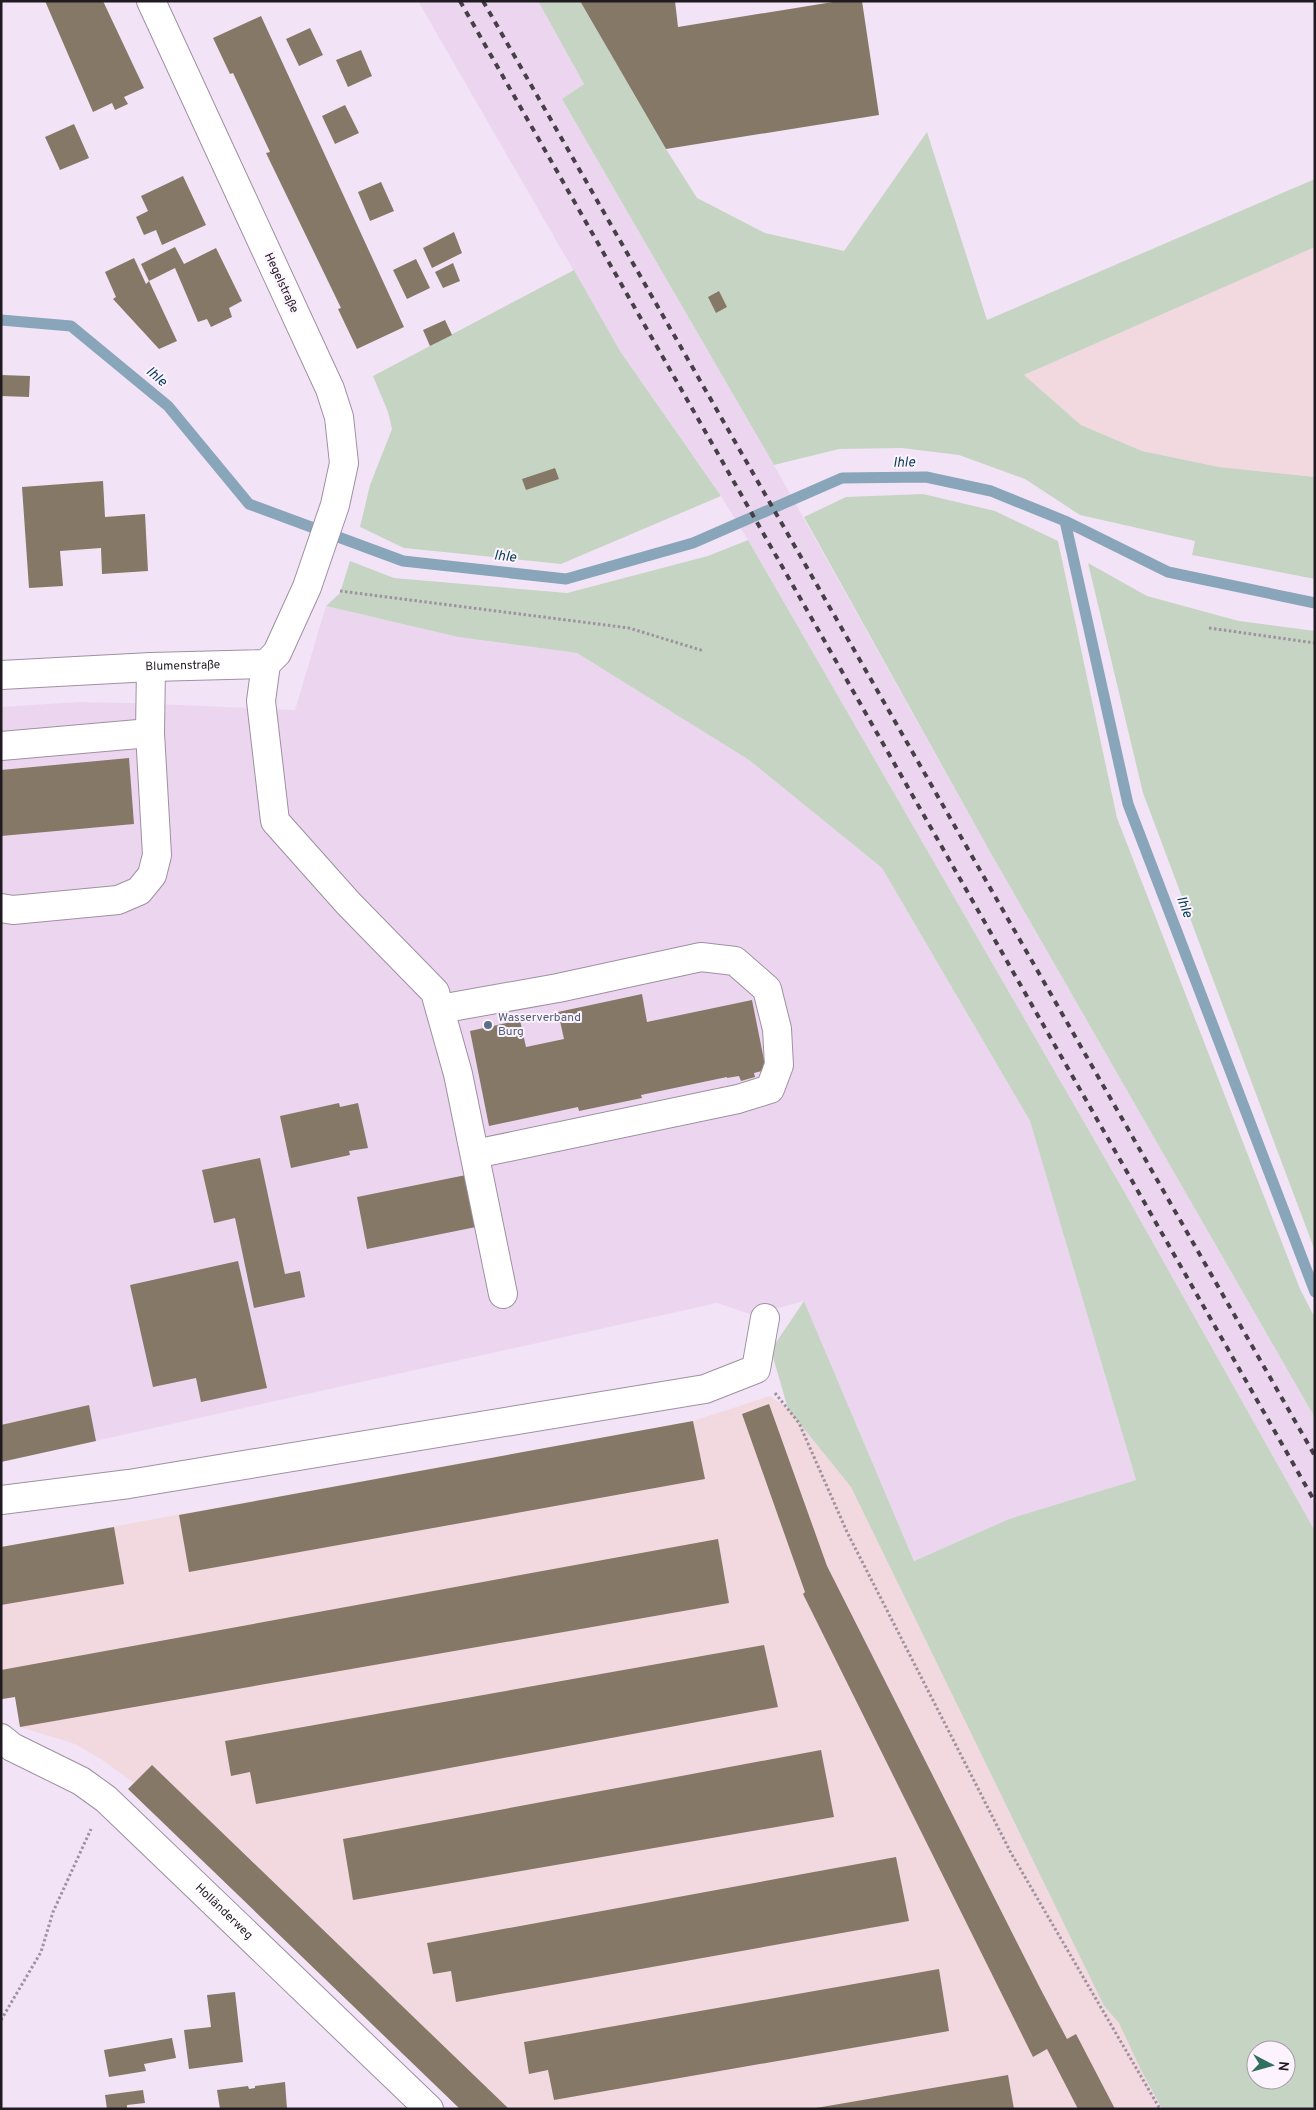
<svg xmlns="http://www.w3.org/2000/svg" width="1316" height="2110" font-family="Overpass,sans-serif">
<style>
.built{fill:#ecd6ef}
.industrial{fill:#f2d8df}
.green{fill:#c6d5c3;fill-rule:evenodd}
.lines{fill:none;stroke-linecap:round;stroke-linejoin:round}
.stream{stroke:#89a5b9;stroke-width:11}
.building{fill:#857867}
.minor-casing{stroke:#9e90a1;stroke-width:30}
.path{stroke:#9e92a0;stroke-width:3;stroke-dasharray:2.5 2.5;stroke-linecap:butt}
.minor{stroke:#fff;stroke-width:28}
.rail{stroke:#473f48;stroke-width:4;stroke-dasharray:6 6;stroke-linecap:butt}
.service-dot{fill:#5c6f8a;stroke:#fdf3fe;stroke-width:2}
.labels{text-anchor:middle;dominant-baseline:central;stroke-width:4;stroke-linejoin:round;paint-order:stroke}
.street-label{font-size:12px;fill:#201a21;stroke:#fdf3fe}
.service-label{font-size:12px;fill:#4e5e75;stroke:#fdf3fe;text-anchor:start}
.water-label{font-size:14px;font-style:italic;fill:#043c58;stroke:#fdf3fe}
</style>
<rect width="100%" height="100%" fill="#f3e3f6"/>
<path class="built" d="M418,1H538L584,84L562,99L774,465L989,850L1315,1418V1531L1125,1193L748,540L721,496L620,351Z
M326,606L458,637L577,653L749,760L882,868L1030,1121L1136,1480L1009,1519L914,1561L804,1301L753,1315L717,1303L1,1462V707L79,702L132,703L295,710Z"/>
<path class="industrial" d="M1315,247V477L1219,467L1142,451L1081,425L1024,375Z
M770,1396L788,1409L851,1487L1104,2006L1119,2023L1160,2109H460L128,1789L134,1783L101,1759L75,1744L20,1727L15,1697L2,1699L1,1547L693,1421Z"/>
<path class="green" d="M538,1H580L666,149L697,198L765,233L844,251L927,132L987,320L1315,179V247L1024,375L1081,425L1142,451L1219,467L1315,477V579L1192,555L1195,541L1080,515L1025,479L959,455L902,448L839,449L774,465L562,99L584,84Z
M574,270L620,351L721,496L561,564L404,548L360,527L370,485L392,429L388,412L373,376Z
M923,494L995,511L1058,541L1117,818L1300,1289L1315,1318V1418L989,850L804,517L846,497Z
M748,540L1125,1193L1315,1531V2109H1162L1141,2070L1119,2023L1104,2006L851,1487L788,1409L771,1350L804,1301L914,1561L1009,1519L1136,1480L1030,1121L882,868L749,760L577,653L458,637L326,606L340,593L350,561L394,578L567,593L708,556ZM1256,2050H1286V2080H1256Z
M1088,563L1147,596L1239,621L1315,631V1251L1143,793Z"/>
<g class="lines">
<path class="stream" d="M1,320L71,326L168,406L249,504L403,561L566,579L693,543L842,478L926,477L991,491L1065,521L1128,804L1315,1292
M1065,521L1168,572L1315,603"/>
</g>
<path class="building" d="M45,1H103L144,88L124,97L128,104L115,110L112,103L93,112Z
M580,1H675L678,27L839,1H862L879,115L666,149Z
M261,16L404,327L357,349L338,309L341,308L266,153L270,152L233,73L230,74L213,38Z
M310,28L323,55L299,66L286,39Z
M361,50L372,76L348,87L336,60Z
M345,105L359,133L335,144L322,116Z
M74,124L89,158L60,170L45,137Z
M183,176L206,225L162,245L156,230L144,235L136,217L148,211L141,196Z
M381,182L394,211L370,221L358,192Z
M454,232L462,253L432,268L423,248Z
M175,247L184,264L216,248L242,301L229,308L232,317L211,327L207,319L198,322L175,268L149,281L141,264Z
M134,258L146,284L149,281L177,341L159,349L113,299L116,297L105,272Z
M416,259L430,288L407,299L393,270Z
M453,263L460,281L443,288L435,272Z
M719,291L727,307L716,313L708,297Z
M445,320L452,335L430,346L423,330Z
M1,375L30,376L29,397L1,396Z
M555,468L559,479L526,490L522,479Z
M103,481L105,517L145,514L148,571L102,574L101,548L60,551L63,586L29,588L22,487Z
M129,758L134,824L1,836V770Z
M642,994L647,1022L752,1000L766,1070L754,1073L755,1077L741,1081L739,1076L727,1078V1077L641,1095L642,1098L579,1111L578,1107L489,1126L470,1031L520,1020L526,1047L564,1039L558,1012Z
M339,1103L340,1107L358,1103L368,1148L349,1151L350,1155L291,1168L280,1116Z
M260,1158L285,1274L300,1271L305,1297L254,1308L235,1218L214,1223L202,1170Z
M466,1175L476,1227L367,1249L357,1197Z
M238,1261L267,1388L201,1402L196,1378L153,1387L130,1285Z
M769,1404L827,1566L1040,1988L1067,2039L1076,2034L1115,2109H1078L1047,2049L1033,2057L803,1594L805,1592L742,1414Z
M89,1405L96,1441L1,1462V1425Z
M693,1421L705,1479L189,1572L179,1515Z
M114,1527L124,1584L1,1605V1547Z
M718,1539L729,1603L20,1727L15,1697L2,1699L1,1670Z
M764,1645L778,1707L256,1804L250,1772L231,1776L225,1741Z
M821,1750L834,1817L353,1900L343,1839Z
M152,1765L509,2109H460L128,1789Z
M896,1857L909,1921L456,2002L451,1971L433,1974L427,1943Z
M939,1969L949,2031L554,2100L548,2070L529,2074L524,2042Z
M235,1992L243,2062L189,2069L184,2030L211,2027L207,1995Z
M172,2038L176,2058L144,2064L146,2071L109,2077L104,2050Z
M1008,2075L1014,2109H816V2108Z
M285,2082L287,2109H220L217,2090L248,2086L249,2089L255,2088V2086Z
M143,2090L145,2103L127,2105V2109H107L105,2095Z"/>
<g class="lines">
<defs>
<g id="minor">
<path d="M266,664L261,701L275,821L348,903L435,992L458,1074L503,1294"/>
<path id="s1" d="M1,675L151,667L266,664L277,653L307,587L335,505L344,463L339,417L330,389L151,1"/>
<path d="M1,746L150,733"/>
<path d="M1,908L13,910L118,900L139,891L152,875L157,855L150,733L151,667"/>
<path d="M440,1009L558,988L701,957L735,961L767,989L777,1029L779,1065L770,1089L738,1099L475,1154"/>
<path d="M1,1500L129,1484L705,1389L756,1369L765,1318"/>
<path id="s2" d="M1,1738L12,1747L81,1781L106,1799L429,2109"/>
</g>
</defs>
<use href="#minor" class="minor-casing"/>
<path class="path" d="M340,591L629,628L704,651
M1209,628L1315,643
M775,1393L799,1423L847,1532L1011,1853L1160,2109
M1,2020L41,1952L53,1912L91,1829"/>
<use href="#minor" class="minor"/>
<path class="rail" d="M460,1L1315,1502
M483,1L1315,1456"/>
</g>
<circle class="service-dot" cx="488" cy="1025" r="5"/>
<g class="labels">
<g class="street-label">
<text transform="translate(281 283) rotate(65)">Hegelstraße</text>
<text stroke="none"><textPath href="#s1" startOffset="182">Blumenstraße</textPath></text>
<text stroke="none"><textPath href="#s2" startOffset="285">Holländerweg</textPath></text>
</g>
<g class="service-label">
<text x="498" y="1018">Wasserverband<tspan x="498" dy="14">Burg</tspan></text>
</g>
<g class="water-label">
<text transform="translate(156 377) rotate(40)">Ihle</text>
<text transform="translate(904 463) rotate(-1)">Ihle</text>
<text transform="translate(505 557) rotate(6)">Ihle</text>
<text transform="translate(1184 907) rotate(69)">Ihle</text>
</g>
</g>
<rect width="1316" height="2110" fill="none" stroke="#201a21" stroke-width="5"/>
<g transform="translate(1271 2065) rotate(96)"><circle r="24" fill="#fdf3fe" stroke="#a59ca6"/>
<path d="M0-4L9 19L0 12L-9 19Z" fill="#30705f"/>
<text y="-8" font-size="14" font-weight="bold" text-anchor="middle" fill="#201a21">N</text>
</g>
</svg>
